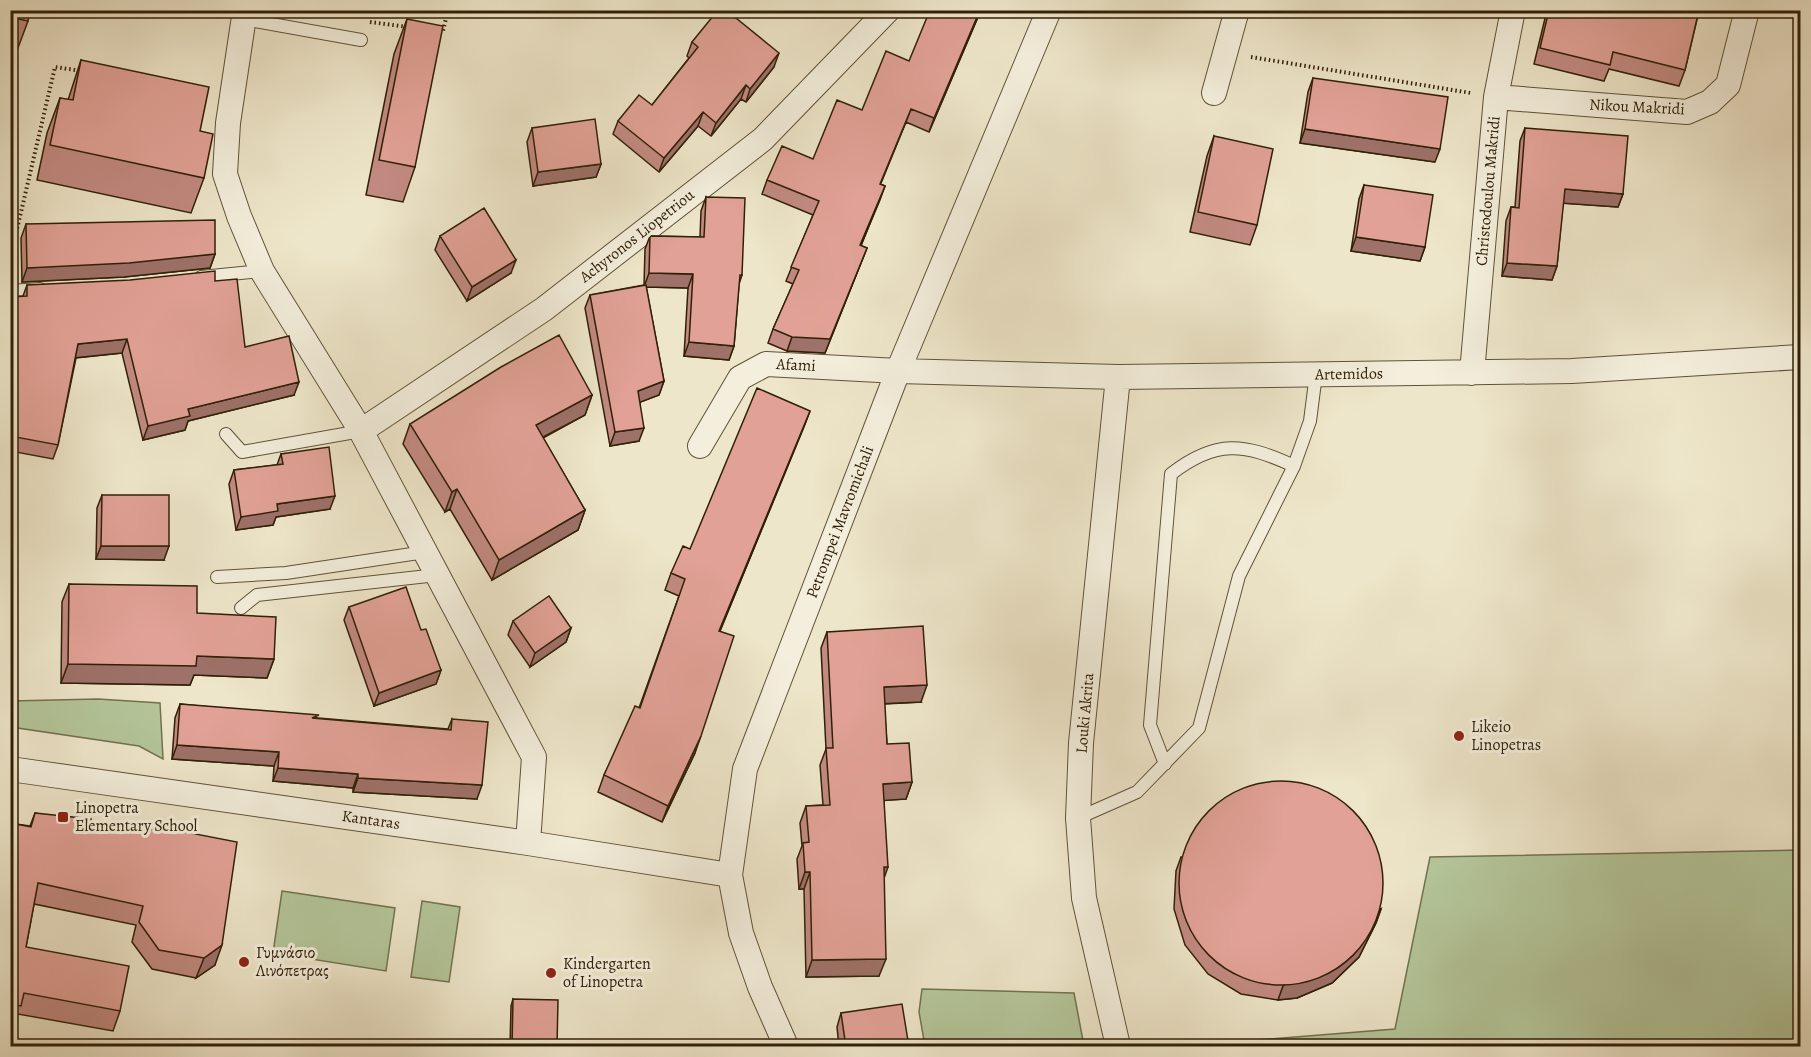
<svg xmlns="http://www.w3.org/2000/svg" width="1811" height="1057" font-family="Alegreya,serif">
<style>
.green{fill:#b4c69a;stroke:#727351;stroke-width:1.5}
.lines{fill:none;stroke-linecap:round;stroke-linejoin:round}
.service-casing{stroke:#605238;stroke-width:14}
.minor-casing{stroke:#605238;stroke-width:26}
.path{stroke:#312008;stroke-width:4;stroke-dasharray:1.5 3;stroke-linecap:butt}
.service{stroke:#f4efdd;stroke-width:12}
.minor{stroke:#f4efdd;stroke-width:24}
.wall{fill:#c28a81;stroke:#312008;stroke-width:1.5}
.shaded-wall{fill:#9e7169;stroke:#312008;stroke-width:1.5}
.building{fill:#e1a196;stroke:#312008;stroke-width:1.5}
.poi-dot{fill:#8f2418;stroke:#f4efdd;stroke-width:2}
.labels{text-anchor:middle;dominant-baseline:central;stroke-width:6;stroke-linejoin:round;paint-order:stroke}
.street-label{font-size:16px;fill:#312008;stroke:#f4efdd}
.poi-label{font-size:16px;fill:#312008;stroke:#f4efdd;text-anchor:start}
</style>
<rect width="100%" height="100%" fill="#eee6ca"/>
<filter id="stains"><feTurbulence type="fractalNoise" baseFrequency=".00333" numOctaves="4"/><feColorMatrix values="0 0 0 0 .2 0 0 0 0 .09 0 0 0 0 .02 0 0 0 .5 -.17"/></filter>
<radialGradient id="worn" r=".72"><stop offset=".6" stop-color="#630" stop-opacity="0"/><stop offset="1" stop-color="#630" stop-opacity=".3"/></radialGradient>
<path class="green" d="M98,699L160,703L163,759L139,746L11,727V701Z
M1800,850V1046H1182L1395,1029L1430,857Z
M282,891L395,908L386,971L273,953Z
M422,901L460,907L449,982L411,977Z
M922,989L1074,993L1084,1046H925L919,1012Z"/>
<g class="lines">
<defs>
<path id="service" d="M244,19L361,40
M201,277L262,271
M10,291L40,289
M226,434L242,452L361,431
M217,577L286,573L425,552
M241,608L257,595L437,575
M1165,764L1150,725L1171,474C1216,439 1244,443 1294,466
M1078,818L1137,792L1199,728L1239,576L1294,466L1310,421L1316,374"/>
<path id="minor" d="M245,10L228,123L225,174L239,216L262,271L361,431L534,757L528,843
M1214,93L1237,10
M1496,97L1687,112L1710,102L1728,85L1747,10
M1472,373L1496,97L1513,10
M361,431L544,309L763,139L888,10
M700,446L740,378L766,364L898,371L1118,377L1572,371L1800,357
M10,769L528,843L730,875
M786,1046L760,987L741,933L730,875L745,769L898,371L1049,10
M1118,1046L1084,898L1078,818L1081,743L1118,377"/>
</defs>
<use href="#service" class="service-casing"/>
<use href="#minor" class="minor-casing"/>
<path class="path" d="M370,22L408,27
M439,31H443L448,10
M1251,57L1471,93
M10,259L55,67L82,71"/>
<use href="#service" class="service"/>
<use href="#minor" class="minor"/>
</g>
<path class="wall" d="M10,10L28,21L15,56L10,55Z
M1547,10H1704V12L1699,11L1685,70L1679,86L1609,69L1604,81L1534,64Z
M978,17L929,132L906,122L880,184L885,186L861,246L867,248L825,353L787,351L768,343L773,329L793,284L786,281L813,215L762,194L767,180L813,159L862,110Z
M407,19L415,167L403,202L366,195L394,54Z
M692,42L774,67L746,102L741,99L711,136L698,126L659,172L613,134L618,121L652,105L689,58L687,56Z
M81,60L200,131L204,178L191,213L37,180L47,133L60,98L68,100Z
M1313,78L1435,162L1300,143L1308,92Z
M532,128L601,164L596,177L533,186L527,142Z
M1525,128L1623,194L1618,207L1563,203L1557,266L1552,280L1502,276L1506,221L1511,207H1515L1520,141Z
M1214,136L1257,225L1250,245L1190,232L1207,156Z
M1364,185L1425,247L1420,261L1351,251L1359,199Z
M706,197L742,275L739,284L734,346L729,360L684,356L688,288L646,287L664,381L659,395L640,402L639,441L610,446L585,308L590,295L644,285L645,249L650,236L700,237L701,211Z
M26,224L215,254L210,268L124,277L22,282L21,238Z
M440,236L511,273L467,301L435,250Z
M215,281L245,347L294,395L188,421L185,430L143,440L122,353L76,358L58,445L53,459L10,451V297L23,296L27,285Z
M592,395L585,415L543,438L585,510L578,530L492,580L450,509L445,512L403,444L410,424Z
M810,411L720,631L695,753L662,822L598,792L604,775L639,708L679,596L665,590L671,573L690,549Z
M281,454L330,509L276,517L273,525L236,530L229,484L234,470L277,465Z
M102,495L164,560L96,559L97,508Z
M69,584L197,613L274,659L267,678L194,675L190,685L61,683L62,602Z
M349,607L421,630L441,670L436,684L374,706L344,620Z
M513,621L571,628L566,642L530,667L508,635Z
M827,632L921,702L884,704L887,744L912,782L906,799L884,800V878L879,976L806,977L804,889H799L797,859L802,846L800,823L806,806L823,805L820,765L826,749L821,648Z
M180,704L318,718L448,729L452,719L477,799L353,792V788L273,781L274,766L172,759L175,718Z
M35,813L91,825L158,830L160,827L215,965L196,978L152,969L132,942L136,925L34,904L26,947L120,1011L113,1031L18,1014L14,1026H10V823L30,826Z
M1181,857L1381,909L1376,923L1359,957L1332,983L1297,998L1278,1000L1241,994L1208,974L1185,945L1174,909L1176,871Z
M513,999L557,1047H510L511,1006Z
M841,1013L909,1047H839L837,1027Z"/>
<path class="shaded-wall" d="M981,10L978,17L929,132L934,118Z
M1781,10H1800V18L1779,16Z
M779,53L774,67L746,102L750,89Z
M746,85L741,99L711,136L716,123Z
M911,109L906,122L875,198L880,184Z
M703,112L698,126L659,172L664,158Z
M1305,129L1440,149L1435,162L1300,143Z
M601,164L596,177L533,186L538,172Z
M885,186L880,200L855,259L860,245Z
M1565,189L1623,194L1618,207L1560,203Z
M1356,237L1425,247L1420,261L1351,251Z
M867,248L825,353L787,351L792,337Z
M215,254L210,268L124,277L22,282L27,268Z
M516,260L511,273L467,301L472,287Z
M1507,263L1557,266L1552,280L1502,276Z
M649,273L693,274L688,288L644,287Z
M127,339L122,353L73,358L78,344Z
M689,342L734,346L729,360L684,356Z
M664,381L659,395L633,405L638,391Z
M299,382L294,395L188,421L185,430L143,440L148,426L188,409Z
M592,395L585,415L528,445L536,425Z
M810,411L804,427L713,648L719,631Z
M644,428L639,441L610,446L615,432Z
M457,489L450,509L445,512L452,492Z
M335,496L330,509L276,517L273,525L236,530L241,517L277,504Z
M585,510L578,530L492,580L499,560Z
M101,546H169L164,560L96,559Z
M571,628L566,642L530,667L535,653Z
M197,656L274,659L267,678L194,675L190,685L61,683L68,664Z
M441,670L436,684L374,706L379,693Z
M927,685L921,702L877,704L884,687Z
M701,736L695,753L662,822L668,806Z
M177,745L279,752L274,766L172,759Z
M278,768L358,774L353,788L273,781Z
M358,778L482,785L477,799L353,792Z
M912,782L906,799L877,801L883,784Z
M884,867H888L882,884Z
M805,872H810L804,889H799Z
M1381,909L1376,923L1359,957L1332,983L1297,998L1278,1000L1283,986Z
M222,945L215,965L196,978L204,958Z
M886,959L879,976L806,977L812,960Z"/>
<path class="building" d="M10,10H30L28,21L10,17Z
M718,10H726L779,53L750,89L746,85L716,123L703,112L664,158L618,121L639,95L652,105L698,47L692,42Z
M930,10H980L934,118L911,109L880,184L885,186L860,245L867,248L830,339L792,337L773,329L799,270L791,267L819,201L767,180L782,146L813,159L837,100L862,110L886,51L909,61Z
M1549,10H1699L1685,70L1613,52L1610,65L1540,48Z
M407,19L443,26L415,167L379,160Z
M81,60L209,87L200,131L213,134L204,178L50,145L60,98L73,100Z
M1313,78L1448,97L1440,149L1305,129Z
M595,119L601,164L538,172L532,128Z
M1525,128L1628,136L1623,194L1565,189L1557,266L1507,263L1511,207L1519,208Z
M1214,136L1273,149L1257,225L1198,212Z
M1364,185L1433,195L1425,247L1356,237Z
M706,197L745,198L742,275H740L734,346L689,342L693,274L649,273L650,236L704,237Z
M484,208L516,260L472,287L440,236Z
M215,220V254L129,263L27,268L26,224Z
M215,271V281L237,279L245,347L289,336L299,382L188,409L190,416L148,426L127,339L78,344L58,445L10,436V297L27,296V285L130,280Z
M646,285L664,381L638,391L644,428L615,432L590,295Z
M559,335L592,395L536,425L585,510L499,560L457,489L452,492L410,424L501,367Z
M757,388L810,411L719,631L734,636L701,736L668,806L604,775L635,706L640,708L685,579L671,573L683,546L690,549Z
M329,447L335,496L277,504L278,511L241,517L234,470L283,464L281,454Z
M102,495H169V546H101Z
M69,584L197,586V613L276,617L274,659L197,656L196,666L68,664Z
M406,587L421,630L426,629L441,670L379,693L349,607Z
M549,596L571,628L535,653L513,621Z
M923,626L927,685L884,687L887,744L909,743L912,782L883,784L888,867H884L886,959L812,960L810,872H805L803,843L809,842L806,806L830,805L826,748H833L827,632Z
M180,704L319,715L312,718L451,730L452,719L488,722L482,785L358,778V774L278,768L279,752L177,745Z
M1179 883a102 102 0 1 1 204 0a102 102 0 1 1-204 0Z
M35,813L91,819V825L159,830L160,827L237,842L222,945L204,958L159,950L139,922L143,906L38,883L26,947L129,966L120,1011L24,993L21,1006L10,1004V823L31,827Z
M513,999L558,1000L557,1047H512Z
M902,1004L909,1047H846L841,1013Z"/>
<g class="poi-dot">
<circle cx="1459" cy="736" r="6"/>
<rect x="57" y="811" width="12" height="12" rx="3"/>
<circle cx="244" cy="962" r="6"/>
<circle cx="551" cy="973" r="6"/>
</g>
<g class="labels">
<g class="street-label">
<text transform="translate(1637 107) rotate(3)">Nikou Makridi</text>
<text transform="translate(1488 191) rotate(-85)">Christodoulou Makridi</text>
<text transform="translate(637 236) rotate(-38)">Achyronos Liopetriou</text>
<text transform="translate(796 365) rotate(3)">Afami</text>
<text transform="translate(1349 374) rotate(-1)">Artemidos</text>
<text transform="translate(840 522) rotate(-69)">Petrompei Mavromichali</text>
<text transform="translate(1085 713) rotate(-85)">Louki Akrita</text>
<text transform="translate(371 820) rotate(8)">Kantaras</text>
</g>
<g class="poi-label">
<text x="1471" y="727">Likeio<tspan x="1471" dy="18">Linopetras</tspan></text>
<text x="75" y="808">Linopetra<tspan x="75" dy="18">Elementary School</tspan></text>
<text x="256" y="953">Γυμνάσιο<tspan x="256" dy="18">Λινόπετρας</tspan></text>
<text x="563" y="964">Kindergarten<tspan x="563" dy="18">of Linopetra</tspan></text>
</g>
</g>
<rect width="1811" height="1057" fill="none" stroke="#eee6ca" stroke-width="36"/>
<rect x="12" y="12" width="1787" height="1033" fill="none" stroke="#312008" stroke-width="3"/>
<rect x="18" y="18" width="1775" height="1021" fill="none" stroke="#312008" stroke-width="1.5"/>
<rect width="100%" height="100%" filter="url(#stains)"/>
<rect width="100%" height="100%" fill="url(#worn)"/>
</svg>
